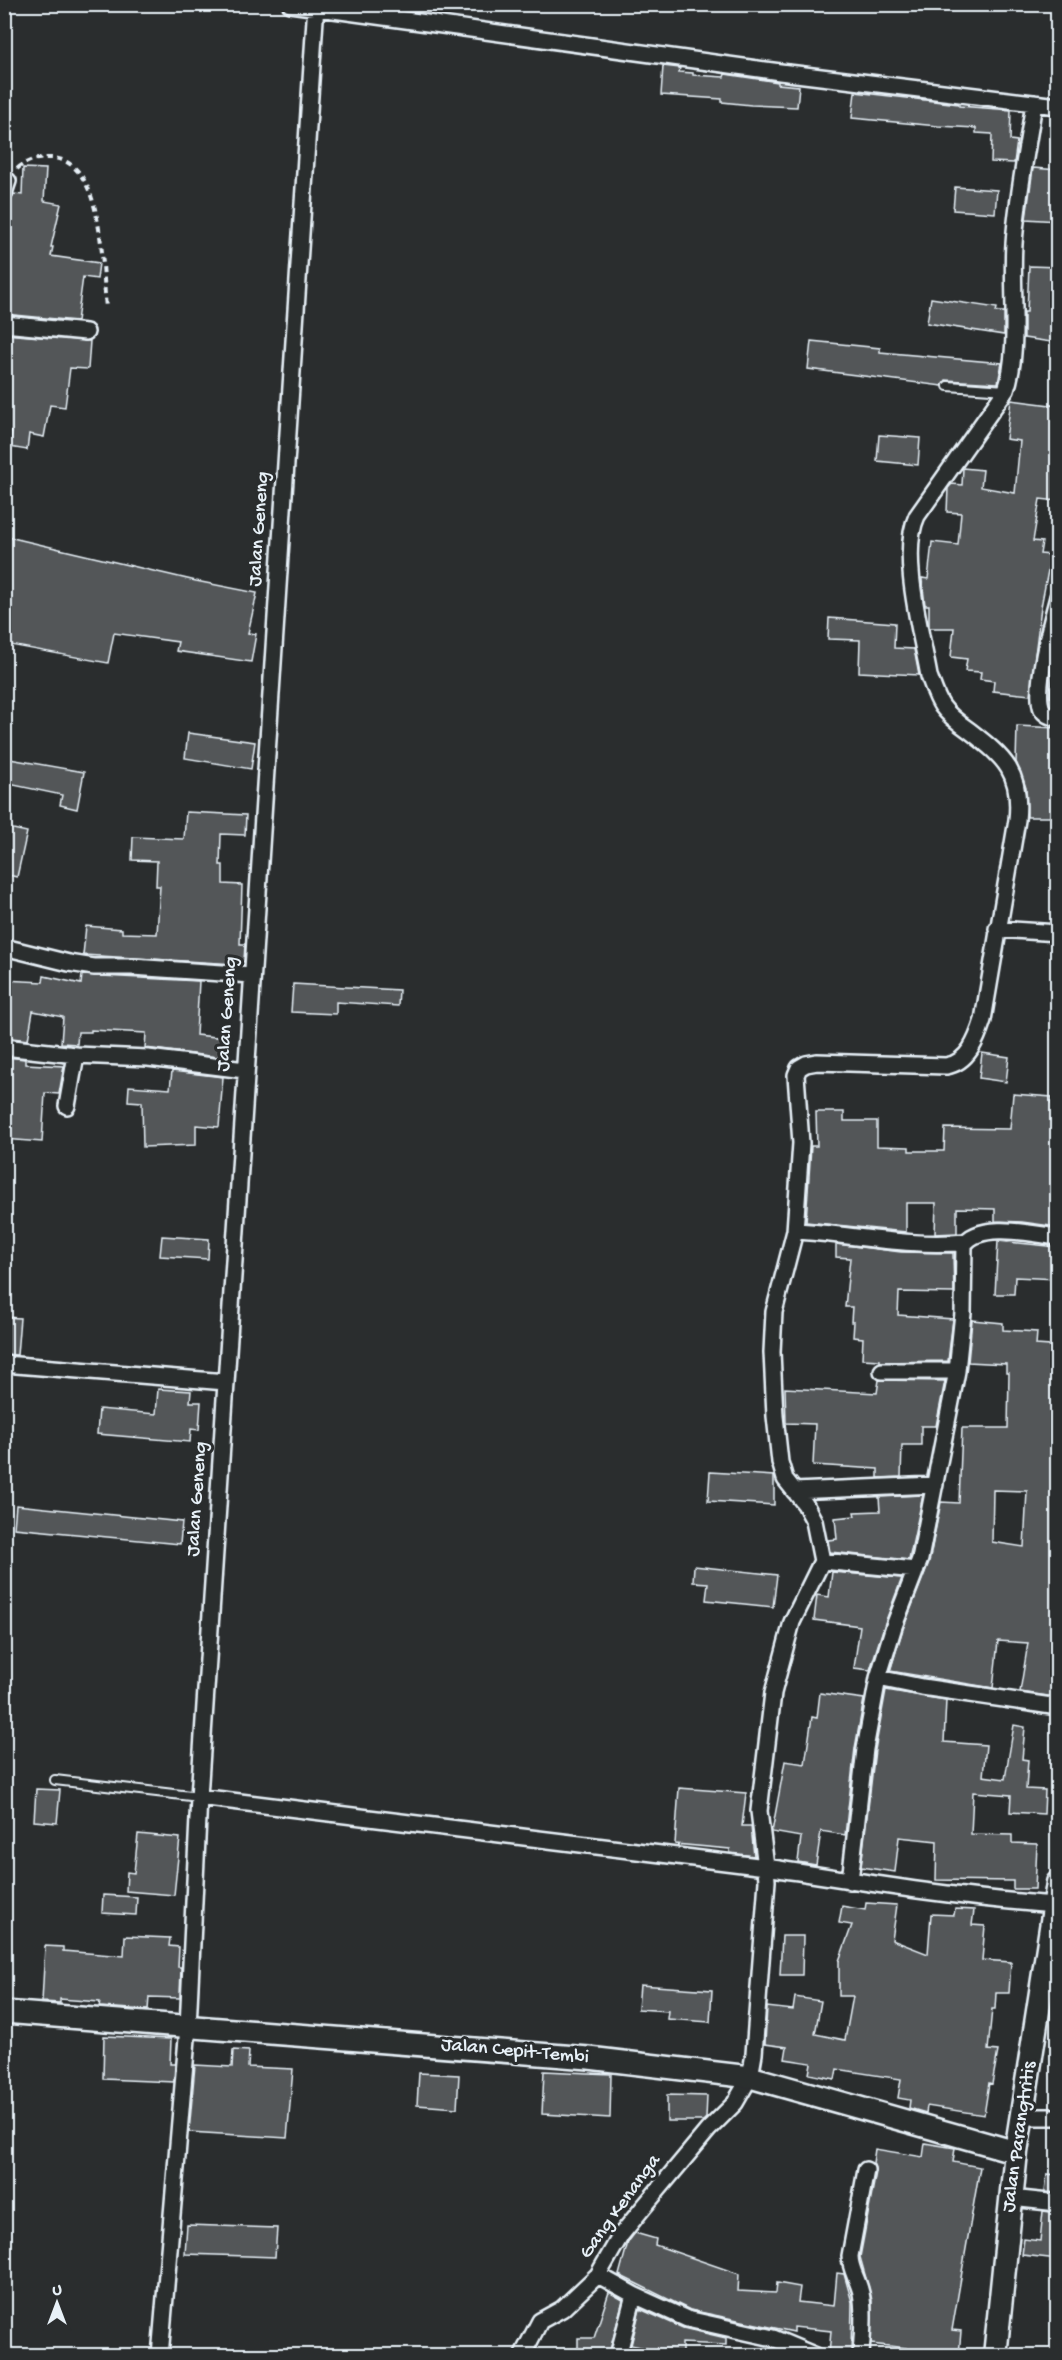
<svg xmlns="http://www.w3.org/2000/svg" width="1062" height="2360" font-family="'Gochi Hand',sans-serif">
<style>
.building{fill:#535759;stroke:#e8f1f8;stroke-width:1.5;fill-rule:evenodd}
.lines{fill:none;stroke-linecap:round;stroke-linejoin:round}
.service-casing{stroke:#e8f1f8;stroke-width:12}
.minor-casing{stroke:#e8f1f8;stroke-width:20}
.secondary-casing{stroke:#e8f1f8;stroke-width:26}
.primary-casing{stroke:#e8f1f8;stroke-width:27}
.path{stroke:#e8f1f8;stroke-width:4;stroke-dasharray:6 4.5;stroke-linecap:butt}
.service{stroke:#2a2d2e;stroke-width:8}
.minor{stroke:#2a2d2e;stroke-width:15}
.secondary{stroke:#2a2d2e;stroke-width:21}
.primary{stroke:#2a2d2e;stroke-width:22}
.labels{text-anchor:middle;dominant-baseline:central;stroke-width:6;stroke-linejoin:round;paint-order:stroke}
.street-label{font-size:20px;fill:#e8f1f8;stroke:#2a2d2e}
</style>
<rect width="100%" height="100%" fill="#2a2d2e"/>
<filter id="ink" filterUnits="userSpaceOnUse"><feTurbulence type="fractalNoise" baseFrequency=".0167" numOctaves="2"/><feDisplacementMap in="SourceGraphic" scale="12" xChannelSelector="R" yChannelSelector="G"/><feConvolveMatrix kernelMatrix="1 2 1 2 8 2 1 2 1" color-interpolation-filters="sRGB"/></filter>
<g filter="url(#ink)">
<path class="building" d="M663,66L680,68L679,72L693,73V75L724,77L725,74L778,82V84L799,86L797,107L751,105L722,102V99L661,95Z
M855,92L959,104V106L1011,110L1010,140L1017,141L1014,163L991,162L992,134L976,133V128L938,126L852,118Z
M23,168L46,169L44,201L61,204L51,247H53L51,256L99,263L97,279L83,277L77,321L4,314V208L6,203L11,200L14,194L22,195Z
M1033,168L1058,170V221L1026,219Z
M955,187L997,190L995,213L953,210Z
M1029,266L1058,267V343L1024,338V312H1027Z
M931,298L997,308L996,312H1004V335L927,323Z
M4,334L90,341L88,369L70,368L65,407L50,405L44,437L29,434L27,450L9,447L12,432L4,431Z
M811,341L880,348V352L1002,363L998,383L946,380L942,386L880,378L808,369Z
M1011,400L1058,406V501L1040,499L1033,541L1042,542L1040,554L1051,555L1041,607L1030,695L993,691L994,681L980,679L981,672L965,671L967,659L951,657L954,628H929V605H925L922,580V578L928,579L932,542L958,545L961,513L947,512L948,488L952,484L962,485L963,468L983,470L981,487L1015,493L1020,441L1006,439Z
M879,435L920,438L918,465L877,461Z
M4,536L196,581L257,593L248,633L256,634L251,662L176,651L178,642L114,633L108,663L5,644L10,617L4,616Z
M829,618L895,623L894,648L914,649L919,675L859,672L860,640L828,639Z
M1056,647H1058V698L1050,697Z
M1017,726L1058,728V817H1027L1026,788L1016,762Z
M188,733L255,742L251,769L185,758Z
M4,758L84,772L77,809L60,805L62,795L4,783Z
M186,812L246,815L245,835L221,834L220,865H223V884L242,885L240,944H245L244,962H236V964L83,955L86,926L122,929V933L157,934L160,886H156L157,861L132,860L133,837L184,839Z
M4,827L27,832L17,877L4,874Z
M82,975L199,981L196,1035L226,1038L225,1058L145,1048L146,1033L91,1030V1032H78L77,1044L61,1043L63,1017L33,1011L28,1040L4,1037V980L43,982L44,976L81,984Z
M293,984L399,990L398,1006L336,1002V1014L291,1012Z
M982,1053L1009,1057L1006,1082L979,1078Z
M6,1057L25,1059V1064L64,1066L59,1094L45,1093L42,1142L4,1139Z
M172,1071L223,1077L219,1127L196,1125V1145L143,1147L142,1102L128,1101L129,1086L170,1089Z
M1013,1094L1052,1097L1051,1103L1058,1104V1227L1022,1222L995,1221V1209L957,1208V1233L935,1234L936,1203H906V1232L806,1222L811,1146H817L816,1112H844V1121H877V1146L909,1147V1151H944L945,1128L1010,1129Z
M162,1236L209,1239L208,1259L160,1256Z
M998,1241L1058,1247V1279L1015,1277L1014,1294H995Z
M836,1244L901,1252L953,1253L954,1293L899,1292L898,1315L953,1319L948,1361L880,1362V1360L862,1359L863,1338L853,1337L854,1322H851L852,1307H845L850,1258L836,1257Z
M4,1317L20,1318L17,1355L4,1354Z
M972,1320L1003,1323V1330L1037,1332L1036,1345L1050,1346V1350H1058V1500H1056L1053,1551L1058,1552L1055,1592H1058V1682L1055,1697L1020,1692L1028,1643L998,1641L993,1688L890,1671L903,1629L929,1562L941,1502L959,1503L962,1428H1008L1009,1373H1006V1364L968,1362ZM993,1490L1027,1491L1024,1547L992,1542Z
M879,1380L945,1381L936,1426H921V1445H902L901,1477L878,1478V1469L813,1465L815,1424L786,1423L785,1388L877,1393Z
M158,1389L191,1391L190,1402H201L199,1430L191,1429L190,1442L97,1434L99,1409L156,1414Z
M710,1472L774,1476V1505L708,1501Z
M923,1495L909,1560L830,1552L828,1540L837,1539L835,1518L855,1516L854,1512L880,1511L879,1497Z
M16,1505L182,1522L180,1544L14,1528Z
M694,1566L777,1575L773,1607L706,1600L708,1583L693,1582Z
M832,1572L902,1578L885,1623L870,1670L854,1668L860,1626L814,1620L817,1595L829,1597Z
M886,1690L946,1700L944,1742L986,1745L983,1776L1005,1779L1014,1725L1025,1727L1022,1759L1028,1760L1026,1789L1045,1790L1044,1814L1010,1812L1011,1795L973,1792L971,1834L1012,1835V1843L1037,1844L1035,1889H1013V1881L936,1880L937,1841L899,1837L895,1872L861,1867L875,1750Z
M820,1693L864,1699L855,1748L845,1835L821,1831L816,1865L798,1862L801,1837L772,1832L785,1761L805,1764L812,1717L817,1718Z
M679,1788L746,1793L742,1826H751L754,1856L730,1853V1849L675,1844Z
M36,1789L60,1790L57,1823L34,1821Z
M138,1834L180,1838L174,1895L126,1891L127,1872L134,1873Z
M103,1895L137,1897L136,1915L102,1913Z
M866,1903L897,1905L892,1940L928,1954L931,1914L954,1915L955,1909L974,1910L972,1925L985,1926L982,1960L1011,1962L1009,1993H996L995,2009H992L988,2050L998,2051L992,2084L989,2083L984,2115L927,2106L926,2113L909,2108L910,2100L898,2098L901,2079L837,2069L835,2079L809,2074L811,2063L785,2059L787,2047L765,2044L767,2007L793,2010L795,1997L821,2001L815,2034L845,2040L853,1996H839V1961L852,1925L839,1923L842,1906L865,1910Z
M125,1936L170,1938L169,1946L179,1947L178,1967H181L180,1998L149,1997L148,2010L99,2007L100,2002L60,1999V2003L42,2002L45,1946L63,1947V1951L124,1956Z
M782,1936H803L802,1975H780Z
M640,1985L712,1990L710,2022L667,2019L668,2011L638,2009Z
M104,2036L171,2039L170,2064H175L174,2082L103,2079Z
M233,2050L249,2051L248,2067L293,2069L287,2138L189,2132L195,2065L232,2067Z
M544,2071L611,2074L610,2118L542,2114Z
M419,2073L459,2075L457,2108L417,2105Z
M667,2095L707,2096L706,2118L703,2121H667Z
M925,2143L955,2148L953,2162L980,2167L952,2330L961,2331L959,2355H905L906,2348L871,2344L872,2300L860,2257L876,2172L873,2163L875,2149L923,2157Z
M1047,2174L1058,2175V2193L1045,2192Z
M1043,2211L1058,2213V2259L1022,2255L1024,2239L1040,2241Z
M187,2225L277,2228L275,2257L185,2254Z
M635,2233L656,2239L655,2245L739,2274L738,2291L776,2293L777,2283L800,2287L798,2302L834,2306L837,2273L844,2274L852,2302L851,2355H829L831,2331L794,2327V2332L690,2310L619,2275L628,2242Z
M609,2292L623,2300L609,2355H578V2338H594Z
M640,2309L683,2328L726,2338V2345L682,2343V2355H654L655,2350L631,2345Z"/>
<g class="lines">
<defs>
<path id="service" d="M948,386L1006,390
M55,1780L199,1797"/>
<path id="minor" d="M290,4L780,72L1058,106
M4,193L8,181
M4,324L86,332
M1058,597C1052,619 1033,690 1042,709C1045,715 1051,717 1058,718
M997,929L1058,933
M4,947L69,963L94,967H132L252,975
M4,1047L76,1055L148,1058L245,1070
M67,1106L76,1055
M795,1231C852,1234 910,1248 966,1242
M4,1364L226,1382
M882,1371H957
M794,1491L935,1485
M822,1561L916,1570
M878,1678L922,1687L1058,1707
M199,1797L766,1867L759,1811L773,1693L792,1622L822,1561L814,1521L805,1504L785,1479L780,1462L775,1416L772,1352L774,1312L795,1231L801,1143L796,1075L799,1068L806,1064L817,1062L946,1066C968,1063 977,1039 983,1020L1017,820C1022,773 1005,758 970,731C960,724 949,716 942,706C936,697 933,686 929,676C922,635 899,554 917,516L1006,390C1020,351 1011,288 1014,244C1017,197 1027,150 1034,103
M850,1881L865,1749L878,1678L894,1626L920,1559L957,1371L963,1313L964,1245C979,1221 1033,1234 1058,1237
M1021,2117H1058
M1011,2198L1058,2203
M598,2275L634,2295L687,2319L773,2338L816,2356
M160,2356L188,2027L199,1797L316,4
M522,2356L540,2321L562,2309L598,2275L621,2235L642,2209L708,2130L735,2103L750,2077L754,2054L767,1881L766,1867C862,1882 957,1898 1055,1905
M618,2356L634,2295
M861,2356C862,2335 865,2313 861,2293C858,2279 850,2270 850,2256L866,2170"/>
<path id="secondary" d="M4,2012L589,2058L750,2077L1016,2152"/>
<path id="primary" d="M995,2356L1016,2152L1058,1883"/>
</defs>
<use href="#service" class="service-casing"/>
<use href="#minor" class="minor-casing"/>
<use href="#secondary" class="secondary-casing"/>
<use href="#primary" class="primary-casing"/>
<path class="path" d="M17,169C27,160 37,158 51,158C105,159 102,270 106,308"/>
<use href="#service" class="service"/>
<use href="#minor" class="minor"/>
<use href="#secondary" class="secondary"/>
<use href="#primary" class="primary"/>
</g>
</g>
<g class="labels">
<g class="street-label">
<text transform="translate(260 529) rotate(-86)">Jalan Geneng</text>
<text transform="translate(228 1014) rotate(-86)">Jalan Geneng</text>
<text transform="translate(198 1499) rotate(-86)">Jalan Geneng</text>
<text transform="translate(515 2052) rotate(5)">Jalan Cepit-Tembi</text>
<text transform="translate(1020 2137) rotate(-82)">Jalan Parangtritis</text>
<text transform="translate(621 2207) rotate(-54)">Gang Kenanga</text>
</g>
</g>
<rect width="1062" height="2360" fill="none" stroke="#2a2d2e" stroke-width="24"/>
<rect x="12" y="12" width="1038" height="2336" fill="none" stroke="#e8f1f8" stroke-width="2" filter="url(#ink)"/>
<g transform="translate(57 2303)" stroke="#2a2d2e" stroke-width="4.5" paint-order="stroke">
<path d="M0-4.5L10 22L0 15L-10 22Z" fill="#e8f1f8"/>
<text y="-9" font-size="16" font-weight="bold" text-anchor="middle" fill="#e8f1f8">U</text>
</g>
</svg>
